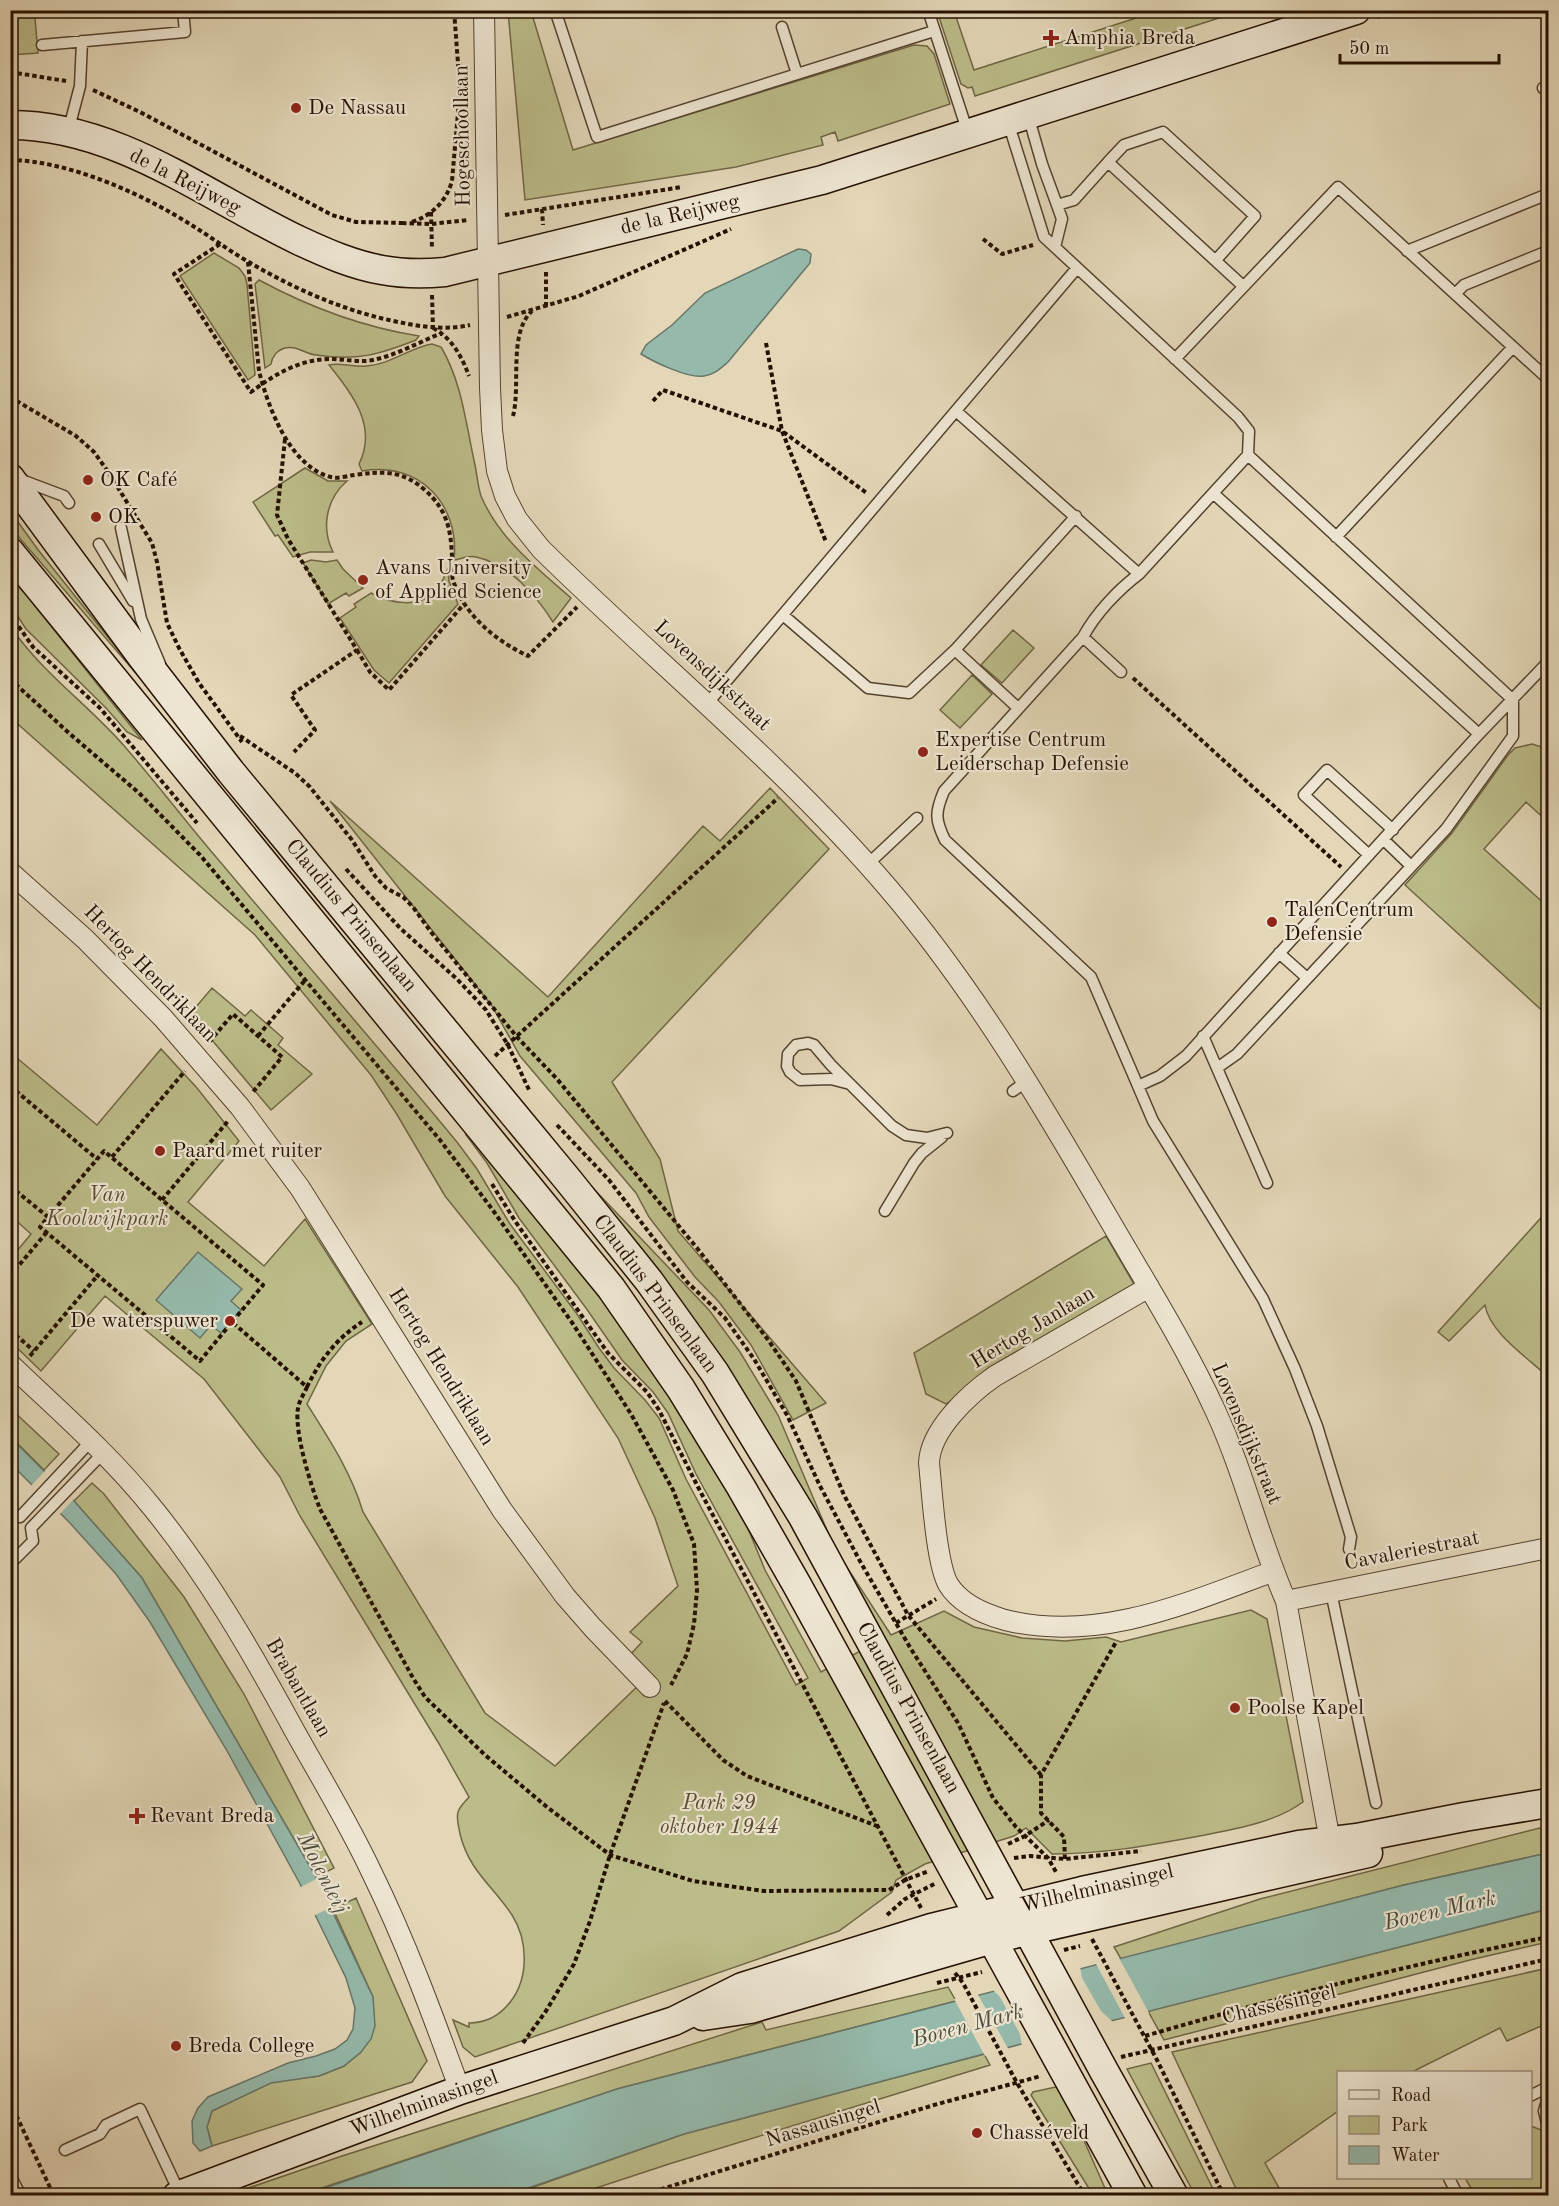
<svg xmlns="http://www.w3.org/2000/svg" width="1559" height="2206" font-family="'Old Standard TT',serif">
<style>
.green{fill:#bbbc89;stroke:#706644;stroke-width:1.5}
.water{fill:#95baac;stroke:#687667;stroke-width:1.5}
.pier{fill:#e3d7b8}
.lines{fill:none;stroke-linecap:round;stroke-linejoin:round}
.lane-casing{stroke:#54422e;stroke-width:13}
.street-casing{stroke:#54422e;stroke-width:22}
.secondary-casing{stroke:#251000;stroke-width:31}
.path{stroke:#251000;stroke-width:4;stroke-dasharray:4.5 3;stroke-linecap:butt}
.lane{stroke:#ede5d1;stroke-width:10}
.street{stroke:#ede5d1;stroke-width:20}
.secondary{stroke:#ede5d1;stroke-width:28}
.poi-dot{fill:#8f2418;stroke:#ede5d1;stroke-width:2}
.labels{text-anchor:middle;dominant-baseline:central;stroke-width:4.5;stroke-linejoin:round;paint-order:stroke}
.poi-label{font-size:21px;fill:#251000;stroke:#ede5d1;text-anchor:start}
.street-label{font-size:21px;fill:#251000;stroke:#ede5d1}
.park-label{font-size:21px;font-style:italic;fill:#5a4c30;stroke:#ede5d1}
.water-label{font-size:22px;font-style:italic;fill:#4c4c3c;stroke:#ede5d1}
</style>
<rect width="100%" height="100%" fill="#e3d7b8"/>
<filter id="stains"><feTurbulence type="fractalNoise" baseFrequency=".00333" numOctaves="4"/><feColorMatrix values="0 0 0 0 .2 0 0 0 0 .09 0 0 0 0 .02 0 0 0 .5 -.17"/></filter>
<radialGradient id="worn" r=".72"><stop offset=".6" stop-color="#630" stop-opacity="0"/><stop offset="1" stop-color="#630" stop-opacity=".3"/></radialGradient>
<path class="green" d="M11,11H30L31,18H35L38,53L11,55Z
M508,11H531L573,150L914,45L927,46L934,54L950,104L838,141L835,132L821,137L823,145L736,167L525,200Z
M937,11H954L974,70L1158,11H1241L975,96L972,87L968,88L961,84Z
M214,253L239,268L245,276L247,284L255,375L248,380L180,276Z
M259,280C309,307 362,327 419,336L416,340C378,355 357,361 316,355C305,354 297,345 285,348C277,350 272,357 271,364L265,368L255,284Z
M432,344L441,347C462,382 466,425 475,465C477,475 478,487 481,496C499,539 538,569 571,598L553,622C536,595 509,564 476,557C467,555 462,559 454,560C460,504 419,461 362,471L359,464C378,426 352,394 329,365C341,362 355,368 367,366C391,364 409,348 432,344Z
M305,468L328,481H347C326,499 321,528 333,552H310L293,557L278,535L275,536L253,502Z
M10,511L39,551L152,692L11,528Z
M311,560L326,562L337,560L343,569L363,588L349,596L346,593L328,604L303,563Z
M448,568L449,581L458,604L389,683L374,670L340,618L356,607L354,604L371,593C391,604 420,609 437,589C442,584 445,575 448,568Z
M10,577L27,596L142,740L127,732L106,708L26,629L11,606Z
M10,626C42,673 90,706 126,748C159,786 189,826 222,864C300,957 380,1049 457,1142L477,1169L510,1224L577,1314L599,1348L614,1368L645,1400L659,1418L686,1479L796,1685L808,1678L696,1474L668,1413L653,1392L622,1360L586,1308L519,1218L487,1163L466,1135L463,1123L572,1256L727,1477L765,1570L821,1672L883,1639L719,1358L682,1303L572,1166L709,1310L740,1352L778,1415L835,1549L891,1635L944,1611L974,1627L1022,1638L1065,1641L1106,1637L1121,1642L1251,1610L1267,1619L1303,1802C1273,1824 1230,1830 1194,1837C1147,1846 1101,1854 1052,1854L1026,1828L1014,1836L925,1864L896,1880L892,1892L839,1931L475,2057L463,2047L453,2020L469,2027V2023C487,2023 500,2016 511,2001C529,1977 528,1940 512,1915C493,1886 469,1871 460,1834C459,1827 456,1819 458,1812C460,1806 465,1802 469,1797L438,1742L300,1516L280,1477L204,1379L105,1296L41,1371L11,1342V1258L31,1234L11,1216V1053L97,1125L161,1049L197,1088L239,1141L188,1202L264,1266L305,1219L372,1324L346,1341L326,1366L307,1404C329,1439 351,1472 363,1512L485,1713L555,1766L647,1677L628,1657L642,1642L630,1632L678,1586L655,1518L618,1438L518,1287L445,1196L396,1113L371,1075L255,935L11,718Z
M1013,630L1034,648L1002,683L981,665Z
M972,675L992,694L960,728L940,710Z
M1532,744L1548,749V822L1526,802L1484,849L1548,907V1016L1405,885L1452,833L1508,755L1515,748Z
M770,788L829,849L612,1082L660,1159L678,1231L826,1403L793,1420L751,1345L719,1302L695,1277L649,1217L636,1193L520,1056L492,1006L330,801L548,997L703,826L720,841Z
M212,988L245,1016L251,1010L283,1038L278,1045L312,1074L271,1110L190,1014Z
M1548,1210V1377C1528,1358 1489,1332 1485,1305L1449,1341L1438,1332Z
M1106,1236L1134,1284L988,1368L959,1396L946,1404L926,1394L914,1353Z
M10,1408L59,1454L44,1470L11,1437Z
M92,1483L104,1494L184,1597L244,1694L334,1868L316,1877L142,1578L74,1501Z
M1548,1826V1853L1404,1885L1121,1959L1114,1947L1260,1899Z
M356,1898L427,2061L412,2082L212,2146L207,2127L212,2111L271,2082L319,2076L344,2066L361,2052L373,1997L333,1909Z
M1548,1909V1942L1470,1960L1164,2040L1148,2011Z
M1548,1968V2023L1507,2041L1500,2028L1412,2072H1338V2111L1265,2163L1283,2195H1239L1172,2052Z
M948,1987L956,2001L617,2089L301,2195L225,2196L342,2156L762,2022L766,2030Z
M984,2054L990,2065L669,2164L575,2195L508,2196L684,2134Z
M1151,2063L1216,2195H1195L1127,2069Z
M1060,2086L1108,2195H1093L1031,2095L1033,2092Z
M1531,2126L1546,2132L1548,2138V2195H1475L1465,2178H1530Z"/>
<path class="water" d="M798,249L806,250L811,254L810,263L728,362C721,368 714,375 704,376C689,379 654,362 641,354L646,345L672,325L705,293Z
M198,1252L242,1289L231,1301L241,1310L221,1333L211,1325L200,1338L156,1300Z
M10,1437L74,1501L142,1578L316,1877L373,1997L375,2026L371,2039L361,2052L344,2066L319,2076L271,2083L212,2111L207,2127L212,2146L200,2151L193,2143L192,2121L198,2108L208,2097L288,2063L316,2056L335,2049L347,2040L353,2029L355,2008L346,1978L299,1882L226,1749L150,1622L116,1574L69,1522L11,1464Z
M1548,1853V1909L1025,2043L684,2134L508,2195L301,2196L617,2089L1404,1885Z"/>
<path class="pier" d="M47,1469L75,1498L59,1515L30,1487Z
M320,1877L334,1906L313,1916L299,1888Z
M1118,1956L1148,2011L1149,2014L1126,2020L1095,1962Z
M1080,1966L1082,1978L1101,2011L1114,2023L1022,2047L1020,2034L1000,1997L992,1989Z
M977,1993L1009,2050L985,2056L954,1999Z"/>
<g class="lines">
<defs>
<path id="lane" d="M555,10L597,137L934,31
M928,10L968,133
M782,27L797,74
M42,45L185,32L183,10
M1543,88L1548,86
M1028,115L1042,164L1057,205
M1008,122L1044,237L1238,417L1249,431L1248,455L1139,574C1118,590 1096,613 1083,637L944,791C935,812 935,820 945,840L1091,977L1138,1086L1160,1076L1186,1056L1479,734L1548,662
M68,132L80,86L82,41
M1108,162L1124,145L1163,132L1255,216L1216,260
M1055,247L1062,219L1057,205L1074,200L1108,162L1243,286
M1407,251L1548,194
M1455,294L1464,285L1548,251
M1175,359L1338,187L1548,379
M956,411L1139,574
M19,479L64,496L69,503
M1213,493L1479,734
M121,528L141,619L160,664
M1336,537L1513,347
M99,544L133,601
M783,615L868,688L909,693L955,650
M1083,637L1121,672
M707,704L1077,268
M1018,708L955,650L1076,516
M1384,840L1411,866
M1369,855L1304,795L1327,770L1393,830
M867,865L917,818
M1279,953L1307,978
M1203,1036L1267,1183
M1217,1068L1237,1054L1446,829L1513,736V700L1248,455
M850,1084L831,1079L800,1080L790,1072L787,1066L788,1054L796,1045L808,1043L814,1045L831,1065L892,1126L906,1135L927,1138L947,1133
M1138,1086L1153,1121L1263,1299L1295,1369L1317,1426L1351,1537L1349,1549
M1013,1091L1027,1081
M885,1211L914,1163L922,1153L942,1137
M10,1518L20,1517L91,1441
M10,1564L33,1541L31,1528L103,1453
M1331,1592L1376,1803
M1530,2096L1544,2089
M1548,2098L1544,2111L1548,2127
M65,2150L100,2134L106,2125L140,2109L180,2194
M10,2175L21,2196
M1449,2178L1458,2196"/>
<path id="street" d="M484,10L490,388L492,430L497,471L505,496L517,519L541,549C657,663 783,765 889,889C976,991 1043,1106 1110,1221C1146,1283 1185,1345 1215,1410C1244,1472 1259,1539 1286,1601L1330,1841
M10,872L85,939L163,1018L240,1107L300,1188L502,1510L565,1596L593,1628L650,1687
M1149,1287L995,1376C969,1394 930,1430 929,1463C932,1491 936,1562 948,1584C960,1604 984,1614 1005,1620C1099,1643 1187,1603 1274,1571
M10,1364C58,1410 109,1454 151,1506C206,1573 251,1651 293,1728C319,1775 348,1822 371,1871C406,1942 433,2016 460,2090
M1286,1601L1548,1548"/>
<path id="secondary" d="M10,125C118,125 207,197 300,241C326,253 353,265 382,270C403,274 424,274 445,272L822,180L1356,10
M10,478L142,657L231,772L568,1180L649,1281L715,1373L803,1517L1104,2071L1174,2196
M10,552L611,1288L681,1389L741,1487L797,1585L1133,2196
M703,2016L750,2009L992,1939L1368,1853
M177,2196L460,2090L674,2021L742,1987L931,1928L1082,1891L1299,1845L1357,1838L1464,1817L1548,1803"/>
</defs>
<use href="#lane" class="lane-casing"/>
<use href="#street" class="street-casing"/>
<use href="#secondary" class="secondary-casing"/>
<path class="path" d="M1377,17L1400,10
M10,72L66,81
M93,90L140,112L332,215L356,222L404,223
M10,160C70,161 143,194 193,226C211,237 228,250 247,261C291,287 339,309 389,320C416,326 443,331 470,325
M542,209L543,225
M431,212L432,249
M505,215L682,187
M412,222C432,215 446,202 452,181L460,90L454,10
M402,223L431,224L468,220
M983,239L1002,254L1033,245
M220,244L174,274L251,392C275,374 300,359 331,359C345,359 359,363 373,360C397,355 419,342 442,333
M248,262L259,371C268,407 290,467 331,477C337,479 347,476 354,475C383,471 403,470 426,491C447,510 451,530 452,557C452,564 451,573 453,580C464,615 496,641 528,656L577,607
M546,272V307
M432,295L433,328
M507,317L579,296L731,229
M433,328C452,338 462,357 469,376
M766,343L782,431L826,542
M10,397L76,436L94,452L109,473L152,543L157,562L167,623L179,648L199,683L242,742
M653,401L663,390L782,431L868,494
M513,416C521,385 508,333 532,311
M285,439L277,515L288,539L357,650L291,695L315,730L294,752
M10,614L33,647L100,708L197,823
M357,650L370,672L389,690L464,604
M1133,678L1341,867
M10,679L70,734L139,793L200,855L440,1140L492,1209L573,1324L631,1414L673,1490L694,1544L697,1590L694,1624L687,1654L671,1685
M240,736L295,773L310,787L352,840L375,876L386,888L403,897L413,907L431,932L517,1037L557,1079L697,1248L769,1341L796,1381L844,1495L908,1615L1041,1775
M346,869L400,928L457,979L486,1010L508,1045L530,1092
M258,1036L306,979
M209,1042L233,1014L282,1057L253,1092
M495,1056L778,798
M10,1086L97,1159
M557,1125L609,1180L687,1282L725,1318L754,1359L787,1415L820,1486L861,1563L911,1649L958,1723L993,1798L1016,1827L1048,1858L1056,1872
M112,1157L185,1071
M492,1184L515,1221L608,1353L647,1392L659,1410L698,1487L921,1908
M10,1186L48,1217L40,1227L200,1361L232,1322L307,1387C304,1394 299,1401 298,1408C294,1432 311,1486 320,1509L413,1678L425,1697L485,1755L547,1807L610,1855L693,1881L764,1891L889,1890L905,1880L929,1871
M162,1200L228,1121
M48,1217L104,1151L263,1285L232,1322
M10,1276L47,1232
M10,1330L34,1351
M30,1356L98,1275
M307,1387C320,1360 337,1338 362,1322
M896,1623L936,1599
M665,1701L723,1760L747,1776L877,1826
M1008,1844L1025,1836L1049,1820
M1014,1858L1030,1856L1065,1859L1141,1851
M1065,1859L1064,1837L1041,1813V1775L1116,1642
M887,1915L905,1899L936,1883
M1092,1939L1157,2060L1224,2196
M1064,1950L1080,1946
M955,1973L963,1983L1017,2083L1085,2196
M937,1983L982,1972
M1145,2036C1278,1997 1413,1964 1548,1937
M523,2043L546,2011L574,1964L590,1921L610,1855L664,1703
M1121,2057L1548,1959
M10,2102L54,2196
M639,2196L934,2105L1041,2076
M1324,2196L1331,2192"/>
<use href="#lane" class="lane"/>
<use href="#street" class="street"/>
<use href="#secondary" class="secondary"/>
</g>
<g class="poi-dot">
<path d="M1048 29h6v6h6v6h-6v6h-6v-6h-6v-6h6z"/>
<circle cx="296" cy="108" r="6"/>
<circle cx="88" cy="480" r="6"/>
<circle cx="96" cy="517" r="6"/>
<circle cx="363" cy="580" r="6"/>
<circle cx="923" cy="752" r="6"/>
<circle cx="1272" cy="922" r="6"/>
<circle cx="160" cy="1151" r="6"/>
<circle cx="230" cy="1321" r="6"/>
<circle cx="1235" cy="1708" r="6"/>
<path d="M134 1807h6v6h6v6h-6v6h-6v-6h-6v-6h6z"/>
<circle cx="176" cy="2046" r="6"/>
<circle cx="977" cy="2133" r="6"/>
</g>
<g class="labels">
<g class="poi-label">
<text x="1064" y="38">Amphia Breda</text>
<text x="308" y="108">De Nassau</text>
<text x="100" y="480">OK Café</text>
<text x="108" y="517">OK</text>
<text x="375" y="568">Avans University<tspan x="375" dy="24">of Applied Science</tspan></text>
<text x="935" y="740">Expertise Centrum<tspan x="935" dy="24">Leiderschap Defensie</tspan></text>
<text x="1284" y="910">TalenCentrum<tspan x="1284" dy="24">Defensie</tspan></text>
<text x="172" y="1151">Paard met ruiter</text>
<text x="218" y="1321" text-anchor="end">De waterspuwer</text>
<text x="1247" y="1708">Poolse Kapel</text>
<text x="150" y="1816">Revant Breda</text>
<text x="188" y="2046">Breda College</text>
<text x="989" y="2133">Chasséveld</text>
</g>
<g class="street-label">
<text transform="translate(463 136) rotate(-91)">Hogeschoollaan</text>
<text transform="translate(185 182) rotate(27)">de la Reijweg</text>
<text transform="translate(680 215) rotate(-13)">de la Reijweg</text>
<text transform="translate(712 676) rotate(43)">Lovensdijkstraat</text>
<text transform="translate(351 916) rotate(50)">Claudius Prinsenlaan</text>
<text transform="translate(150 974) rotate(46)">Hertog Hendriklaan</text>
<text transform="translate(655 1294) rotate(53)">Claudius Prinsenlaan</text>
<text transform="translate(1033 1328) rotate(-31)">Hertog Janlaan</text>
<text transform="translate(441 1367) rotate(58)">Hertog Hendriklaan</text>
<text transform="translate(1246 1434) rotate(67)">Lovensdijkstraat</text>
<text transform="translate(1412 1551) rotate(-11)">Cavaleriestraat</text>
<text transform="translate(298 1688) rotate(60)">Brabantlaan</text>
<text transform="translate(908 1708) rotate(61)">Claudius Prinsenlaan</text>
<text transform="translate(1097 1889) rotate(-13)">Wilhelminasingel</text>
<text transform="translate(1279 2005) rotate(-13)">Chassésingel</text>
<text transform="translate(424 2104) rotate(-20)">Wilhelminasingel</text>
<text transform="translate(823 2124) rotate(-17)">Nassausingel</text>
</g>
<g class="park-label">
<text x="107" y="1195">Van<tspan x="107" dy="24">Koolwijkpark</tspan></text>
<text x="719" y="1803">Park 29<tspan x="719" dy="24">oktober 1944</tspan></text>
</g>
<g class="water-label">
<text transform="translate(322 1873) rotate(63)">Molenleij</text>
<text transform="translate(1440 1911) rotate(-13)">Boven Mark</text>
<text transform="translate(968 2026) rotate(-15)">Boven Mark</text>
</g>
</g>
<rect width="1559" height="2206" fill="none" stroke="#e3d7b8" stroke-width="36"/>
<rect x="12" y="12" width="1535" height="2182" fill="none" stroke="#251000" stroke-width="3"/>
<rect x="18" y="18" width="1523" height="2170" fill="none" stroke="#251000" stroke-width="1.5"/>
<rect x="1337" y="2071" width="195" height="108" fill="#ede5d1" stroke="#9d907d" stroke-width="1.5"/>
<rect x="1349" y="2090" width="30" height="9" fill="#ede5d1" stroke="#9d907d" stroke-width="1.5"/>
<text x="1391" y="2101" font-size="18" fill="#251000">Road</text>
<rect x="1349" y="2116" width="30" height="18" fill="#bbbc89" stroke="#9d907d" stroke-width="1.5"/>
<text x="1391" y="2131" font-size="18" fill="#251000">Park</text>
<rect x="1349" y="2146" width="30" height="18" fill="#95baac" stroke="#9d907d" stroke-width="1.5"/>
<text x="1391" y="2161" font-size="18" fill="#251000">Water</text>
<path d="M1340 54v9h159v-9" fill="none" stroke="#251000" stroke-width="3"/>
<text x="1349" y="54" font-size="18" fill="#251000" stroke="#ede5d1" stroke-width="4.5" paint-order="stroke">50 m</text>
<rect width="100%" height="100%" filter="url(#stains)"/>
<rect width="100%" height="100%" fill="url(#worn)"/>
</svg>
